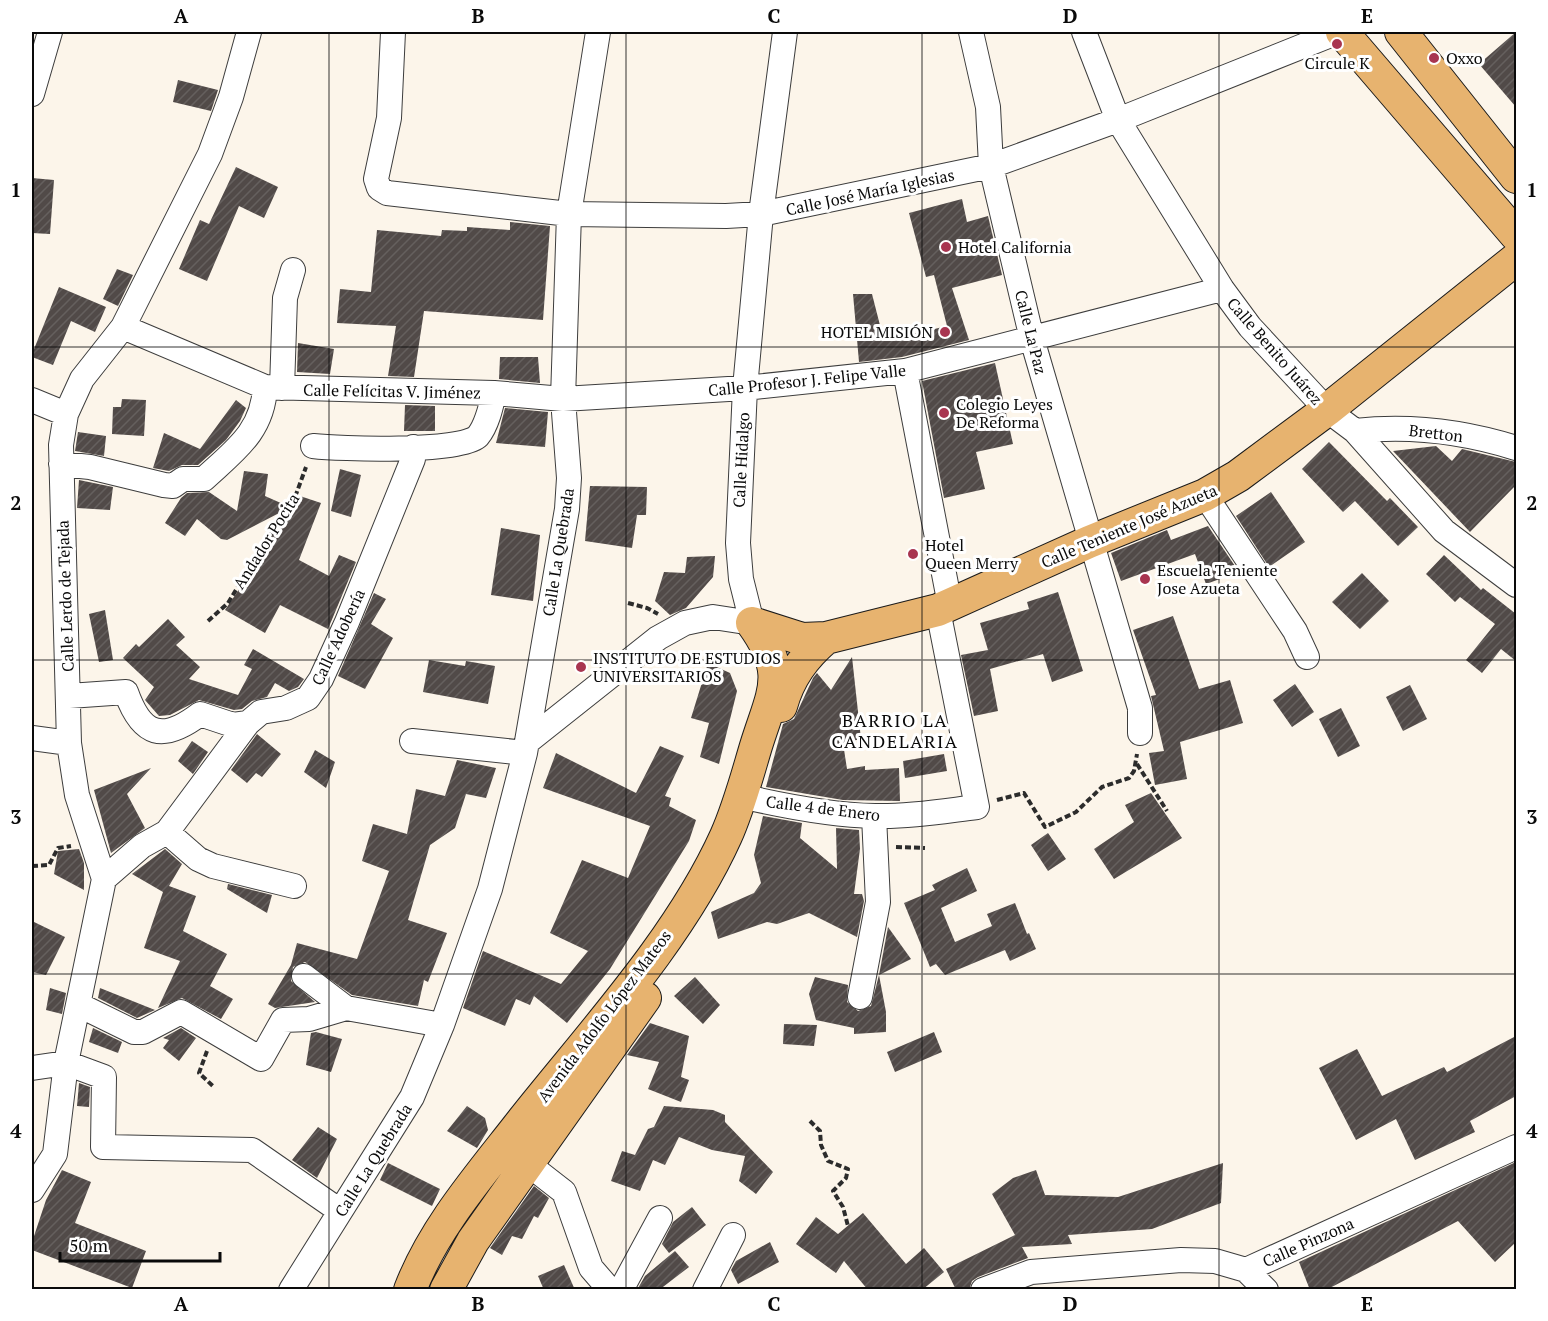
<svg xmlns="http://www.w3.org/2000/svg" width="1548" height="1321" font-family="'PT Serif',serif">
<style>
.building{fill:url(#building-hatch)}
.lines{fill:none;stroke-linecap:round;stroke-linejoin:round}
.minor-casing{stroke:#3d3d3d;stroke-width:26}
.major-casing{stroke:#1b1b1b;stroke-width:34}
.path{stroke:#2c2c2c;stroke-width:4;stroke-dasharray:6 3;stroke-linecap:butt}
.minor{stroke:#fff;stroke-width:24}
.major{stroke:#e7b36f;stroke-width:32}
.grid{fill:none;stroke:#0a0a0a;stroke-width:1.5;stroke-opacity:0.55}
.poi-dot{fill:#a83550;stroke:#fff;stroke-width:2}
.labels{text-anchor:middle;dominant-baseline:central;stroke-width:6;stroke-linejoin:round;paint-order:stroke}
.poi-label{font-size:16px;fill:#0a0a0a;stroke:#fff;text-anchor:start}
.street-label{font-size:16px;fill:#0a0a0a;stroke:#fff}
.neighbourhood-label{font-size:18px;letter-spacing:1.5px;fill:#0a0a0a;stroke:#fff}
.neatline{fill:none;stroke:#0a0a0a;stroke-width:2}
.grid-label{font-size:20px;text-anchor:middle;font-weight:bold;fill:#0a0a0a}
</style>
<defs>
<pattern id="building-hatch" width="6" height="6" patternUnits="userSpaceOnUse" patternTransform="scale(1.5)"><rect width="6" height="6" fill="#514a48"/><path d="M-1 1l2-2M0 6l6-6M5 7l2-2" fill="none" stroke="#65605e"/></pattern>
</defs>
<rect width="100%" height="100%" fill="#fcf5ea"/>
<path class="building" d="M1516,32V107L1479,64Z
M178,80L218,90L211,111L173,102Z
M236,167L278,187L264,218L239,206L207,281L179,269L200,220L209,224Z
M32,178L54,180L50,234L32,233Z
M962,199L967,222L988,216L1002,275L952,288L969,340L902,357L859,362L853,294H872L884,341L947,326L934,275L926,277L909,213Z
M510,222L550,226L543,320L424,311L414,377L388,376L396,326L337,323L340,289L371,292L377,230L441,236L442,230L467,231V227L510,230Z
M117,269L133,275L118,306L103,299Z
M59,287L106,307L95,332L71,321L53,365L32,357V354Z
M298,343L334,349L330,374L297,372Z
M500,357H538L540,383L499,379Z
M995,363L1013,444L976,452L985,489L944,498L922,381Z
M122,399L146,400L144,436L112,434L113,407H121Z
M236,400L246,408L240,421L226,440L198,465H182L169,471L153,468L164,433L200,449Z
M405,405L435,406V431H404Z
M505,408L548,412L545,447L496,443Z
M78,432L106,436L104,456L75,451Z
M1329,442L1387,501L1390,498L1418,527L1398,546L1355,501L1343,512L1302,469Z
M1436,446L1452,461L1462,449L1516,462V485L1470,532L1393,451Z
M340,469L361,475L351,517L331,511Z
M244,471L268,474L265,496L292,508L297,495L321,503L299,560L329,576L339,555L356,562L328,629L280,605L265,633L225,610L244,582L246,583L285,510L227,540L221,539L197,519L185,536L165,523L181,498L187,493L209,492L237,511Z
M79,480L113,487L110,510L77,508Z
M590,486L647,487L646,515H637L632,548L585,541Z
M1271,492L1305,542L1269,567L1236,516Z
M1208,526L1239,572L1206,584L1195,554L1121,581L1111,553L1167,530L1171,540Z
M501,528L540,535L533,601L491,595Z
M1444,555L1481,590L1483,588L1516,614V661L1501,649L1482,673L1466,660L1495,624L1460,597L1455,602L1426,574Z
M715,556L713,577L686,608L670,615L655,601L664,572L685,573L687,557Z
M1362,573L1389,601L1360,629L1332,602Z
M1058,592L1083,671L1052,682L1043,654L990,669L998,711L974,716L961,655L988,650L980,623L1029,609L1027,602Z
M374,593L386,599L371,624L393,638L365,689L338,676Z
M105,610L113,660L99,662L89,614Z
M1173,616L1199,689L1230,680L1243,723L1180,742L1187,779L1155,785L1149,753L1164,751L1151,696L1156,695L1133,630Z
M168,619L185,637L176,645L200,667L189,679L238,695L252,669L244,665L253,649L304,679L298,687L289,691L275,683L267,697L252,701L242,709L234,710L199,700L170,715L159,716L145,700L154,687L123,658L136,644L139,647Z
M852,657L861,739L843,743L847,769L865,766V770L899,768L900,801L843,800L766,787L783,724L794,719L813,678L817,673L831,690Z
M429,660L465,666L466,661L495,666L488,704L423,692Z
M708,663L730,673L737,691L719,764L700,757L709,723L691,718Z
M1295,684L1314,712L1292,727L1273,700Z
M1410,685L1427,719L1403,731L1386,697Z
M1341,708L1360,746L1338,757L1319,719Z
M257,734L281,754L262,777L256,773L247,783L231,770Z
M192,741L208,752L193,774L178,761Z
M660,746L684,756L665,796L671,798L669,806L696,820L689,841L610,969L567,1023L534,996L530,1005L516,999L505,1026L463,1008L483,951L561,984L588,951L550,933L582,860L628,878L650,826L543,788L556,753L636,793Z
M315,750L335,762L326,788L304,772Z
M944,754L947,771L905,778L903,761Z
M457,760L496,768L486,798L466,794L455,828L430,845L408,920L447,933L428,982L424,980L418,1006L352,995L305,962L293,967L291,981L315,1002L275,1008L268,1004L291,965L297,943L357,959L389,871L362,861L373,824L407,834L416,789L445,796Z
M151,768L127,794L145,828L111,853L94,790Z
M1151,793L1182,838L1114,879L1094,849L1134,822L1125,805Z
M763,816L802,823L800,838L837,869L836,828L859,830L860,849L854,894H862L864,901L857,937L809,913L777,924L767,922L718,939L711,912L754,893L761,883L754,855Z
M1048,833L1066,859L1048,871L1031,845Z
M79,849L84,863V890L54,874L58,851Z
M165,849L182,864L169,886L196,896L183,931L227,954L210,986L233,999L221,1019L182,998L158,1008L180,961L144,948L163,892L132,874Z
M967,868L977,891L941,908L955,942L992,926L987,914L1015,903L1027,934L1029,933L1036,949L1010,961L1005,950L945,975L936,964L930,967L904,903L935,890L932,885Z
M228,884L272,895L267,913L227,889Z
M32,921L65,937L46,975L32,972Z
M888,927L911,959L879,975Z
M879,975L886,1012V1032L854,1034V1028L816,1020L809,994L815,977L848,985L847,1002L858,1011L871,1006Z
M695,977L720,1005L703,1024L674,996Z
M50,988L66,993L62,1014L46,1010Z
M100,988L155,1010L137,1018L98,998Z
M650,1023L689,1036L681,1077L689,1080L681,1102L648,1089L659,1062L627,1055Z
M784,1024L817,1025L814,1046L783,1044Z
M93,1028L122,1042L118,1053L89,1042Z
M181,1028L196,1038L179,1061L163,1048L169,1040L163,1038Z
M316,1032L342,1039L331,1072L306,1065L311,1033Z
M934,1032L942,1052L895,1072L887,1052Z
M1516,1036V1096L1470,1121L1475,1132L1415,1160L1396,1119L1356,1140L1319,1068L1357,1049L1382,1096L1444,1067L1447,1072Z
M79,1083L90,1087L89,1107L77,1106Z
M467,1106L485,1118L488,1130L477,1148L447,1131Z
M664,1106L713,1110L725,1115V1122L773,1172L756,1194L739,1181L745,1156L712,1150L679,1137L665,1165L653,1160L640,1191L611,1181L622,1151L635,1155L648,1129L654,1127Z
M318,1127L337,1139L317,1178L292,1160Z
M1516,1162V1242L1495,1262L1458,1221L1326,1290H1310L1299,1262Z
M388,1163L440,1189L432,1206L380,1180Z
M1223,1163L1221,1203L1152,1229L1068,1235L1072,1244L1022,1247L1028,1258L978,1277L972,1281L969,1290H956L946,1269L1015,1235L992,1194L1013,1178L1036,1170L1045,1195L1118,1197Z
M62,1170L91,1182L75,1223L146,1251L132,1288L32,1250V1242L46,1200Z
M534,1186L549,1198L538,1218L534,1216L522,1239L512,1236L502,1255L490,1248Z
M692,1207L706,1225L669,1253L662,1244L673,1222Z
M863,1213L906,1264L924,1248L944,1272L922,1290H868L844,1261L836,1273L796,1244L816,1217L838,1234Z
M770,1242L779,1262L738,1284L731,1270L736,1261Z
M675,1251L689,1267L659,1290H637L645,1276Z
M564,1265L575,1290H544L538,1276Z"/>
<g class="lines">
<defs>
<path id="minor" d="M393,32L389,118L376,179L379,188L387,193L569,214L726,216L761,214L991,166L1118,120L1338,32
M971,32L988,107L991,166L1032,339L1140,708V733
M1084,32L1118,120L1222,289L1250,327L1327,410L1355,431L1444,531L1516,585
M32,94L50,32
M123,327L265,387L494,393L563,399L745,388L905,371L1222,289
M905,371L950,605
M282,388L285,298L293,270
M32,400L66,414
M1355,431C1409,425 1465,432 1516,448
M313,446C338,449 462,453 478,436C487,425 491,407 494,393
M61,464L90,467L164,485L173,486L183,479H204C234,451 263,432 265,387
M1205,495L1295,631L1307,657
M69,696L126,692C142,737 163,742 200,714L233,725L248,723
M32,738L69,743
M412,741L525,753
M527,742L658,638L685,623L713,617L752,623L741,579L738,543L745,388L761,214L785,32
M741,796C784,806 831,815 875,816C909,817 944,811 977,807L938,610
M167,832L198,859L213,866L294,886
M104,879L142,846L167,832L248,723L261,712L286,708L308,698L321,679L347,622L413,459V447
M304,976L346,1008L442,1025
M860,997L878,902L874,816
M79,1005L134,1032H143L181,1012L261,1059L283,1020L309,1019L346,1008
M32,1068L66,1063L104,1077L103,1147L252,1150L340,1211
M528,1164L564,1192L591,1268L610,1290
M32,1190L55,1154L66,1063L104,879L77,795L69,743L61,445L66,414L82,379L123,327L210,154L231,97L249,32
M1246,1270L1266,1290
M291,1290L412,1097L442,1025L490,889L525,753L567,509L569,478L563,399L569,214L598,32
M621,1290L660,1218
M705,1290L733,1235
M983,1290L1031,1272L1181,1260L1215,1261L1246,1270L1516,1147"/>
<path id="major" d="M1342,32L1516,235
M1401,32L1516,177
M752,623L802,639L826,638L938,610L1089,542L1205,495L1238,476L1327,410L1516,259
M781,706C789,677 804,657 826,638
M410,1290C434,1227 482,1173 523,1120C592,1033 680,938 726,836C739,807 747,776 756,746C773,691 789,674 752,623
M446,1290L473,1241L645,998"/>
</defs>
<use href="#minor" class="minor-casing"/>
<use href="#major" class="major-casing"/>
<path class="path" d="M628,603L647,608L658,614
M208,621L228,603L288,505L294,500L306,467
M1137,764L1167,811
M997,800L1024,793L1045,827L1076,812L1102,787L1129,778L1134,771L1137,754
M896,847L925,848
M32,866L49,865L58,848L71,846
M207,1051L199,1073L214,1087
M810,1121L820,1131L821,1145L828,1161L848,1169L846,1178L833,1191L843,1207L848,1226"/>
<use href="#minor" class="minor"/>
<use href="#major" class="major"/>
</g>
<path class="grid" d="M329,32V1290M626,32V1290M922,32V1290M1219,32V1290M32,347H1516M32,660H1516M32,974H1516"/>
<g class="poi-dot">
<circle cx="1337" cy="44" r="6"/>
<circle cx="1434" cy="58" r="6"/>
<circle cx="946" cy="247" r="6"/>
<circle cx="945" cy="332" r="6"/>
<circle cx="944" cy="413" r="6"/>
<circle cx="913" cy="554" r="6"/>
<circle cx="1145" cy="579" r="6"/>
<circle cx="581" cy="667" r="6"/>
</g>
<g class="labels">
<g class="poi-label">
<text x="1446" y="58">Oxxo</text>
<text x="1337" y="63" text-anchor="middle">Circule K</text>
<text x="958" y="247">Hotel California</text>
<text x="933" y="332" text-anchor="end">HOTEL MISIÓN</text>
<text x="956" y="404">Colegio Leyes<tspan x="956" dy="18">De Reforma</tspan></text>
<text x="925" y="545">Hotel<tspan x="925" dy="18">Queen Merry</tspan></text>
<text x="1157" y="570">Escuela Teniente<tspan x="1157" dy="18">Jose Azueta</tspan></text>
<text x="593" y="658">INSTITUTO DE ESTUDIOS<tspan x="593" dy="18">UNIVERSITARIOS</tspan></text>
</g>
<g class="street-label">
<text transform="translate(870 192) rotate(-12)">Calle José María Iglesias</text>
<text transform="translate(1031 332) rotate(76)">Calle La Paz</text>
<text transform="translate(1275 351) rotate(49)">Calle Benito Juárez</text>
<text transform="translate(807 380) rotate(-6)">Calle Profesor J. Felipe Valle</text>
<text transform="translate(392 391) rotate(1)">Calle Felícitas V. Jiménez</text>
<text transform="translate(1436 433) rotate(7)">Bretton</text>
<text transform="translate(741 460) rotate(-87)">Calle Hidalgo</text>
<text transform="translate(1129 526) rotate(-23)">Calle Teniente José Azueta</text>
<text transform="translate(266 541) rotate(-58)">Andador Pocita</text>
<text transform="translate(558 552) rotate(-81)">Calle La Quebrada</text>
<text transform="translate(65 596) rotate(-92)">Calle Lerdo de Tejada</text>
<text transform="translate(338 637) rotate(-65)">Calle Adobería</text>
<text transform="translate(823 808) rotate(7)">Calle 4 de Enero</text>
<text transform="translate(604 1016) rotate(-53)">Avenida Adolfo López Mateos</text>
<text transform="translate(373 1160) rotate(-58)">Calle La Quebrada</text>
<text transform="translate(1308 1242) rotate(-24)">Calle Pinzona</text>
</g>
<g class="neighbourhood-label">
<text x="895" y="720">BARRIO LA<tspan x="895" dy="21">CANDELARIA</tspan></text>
</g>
</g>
<rect width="1548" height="1321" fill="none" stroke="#ffffff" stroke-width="66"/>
<path d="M60 1252v9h160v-9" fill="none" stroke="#0a0a0a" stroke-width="3"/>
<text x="69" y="1252" font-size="18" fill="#0a0a0a" stroke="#ffffff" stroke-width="4.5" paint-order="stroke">50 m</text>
<rect x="33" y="33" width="1482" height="1255" class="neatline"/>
<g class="grid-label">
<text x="181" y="23">A</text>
<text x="478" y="23">B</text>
<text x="774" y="23">C</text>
<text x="1070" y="23">D</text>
<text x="1367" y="23">E</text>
<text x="16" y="197">1</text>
<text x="1532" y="197">1</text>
<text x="16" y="510">2</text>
<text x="1532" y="510">2</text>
<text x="16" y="824">3</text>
<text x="1532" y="824">3</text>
<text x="16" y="1138">4</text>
<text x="1532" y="1138">4</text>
<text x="181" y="1311">A</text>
<text x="478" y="1311">B</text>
<text x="774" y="1311">C</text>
<text x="1070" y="1311">D</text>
<text x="1367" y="1311">E</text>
</g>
</svg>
